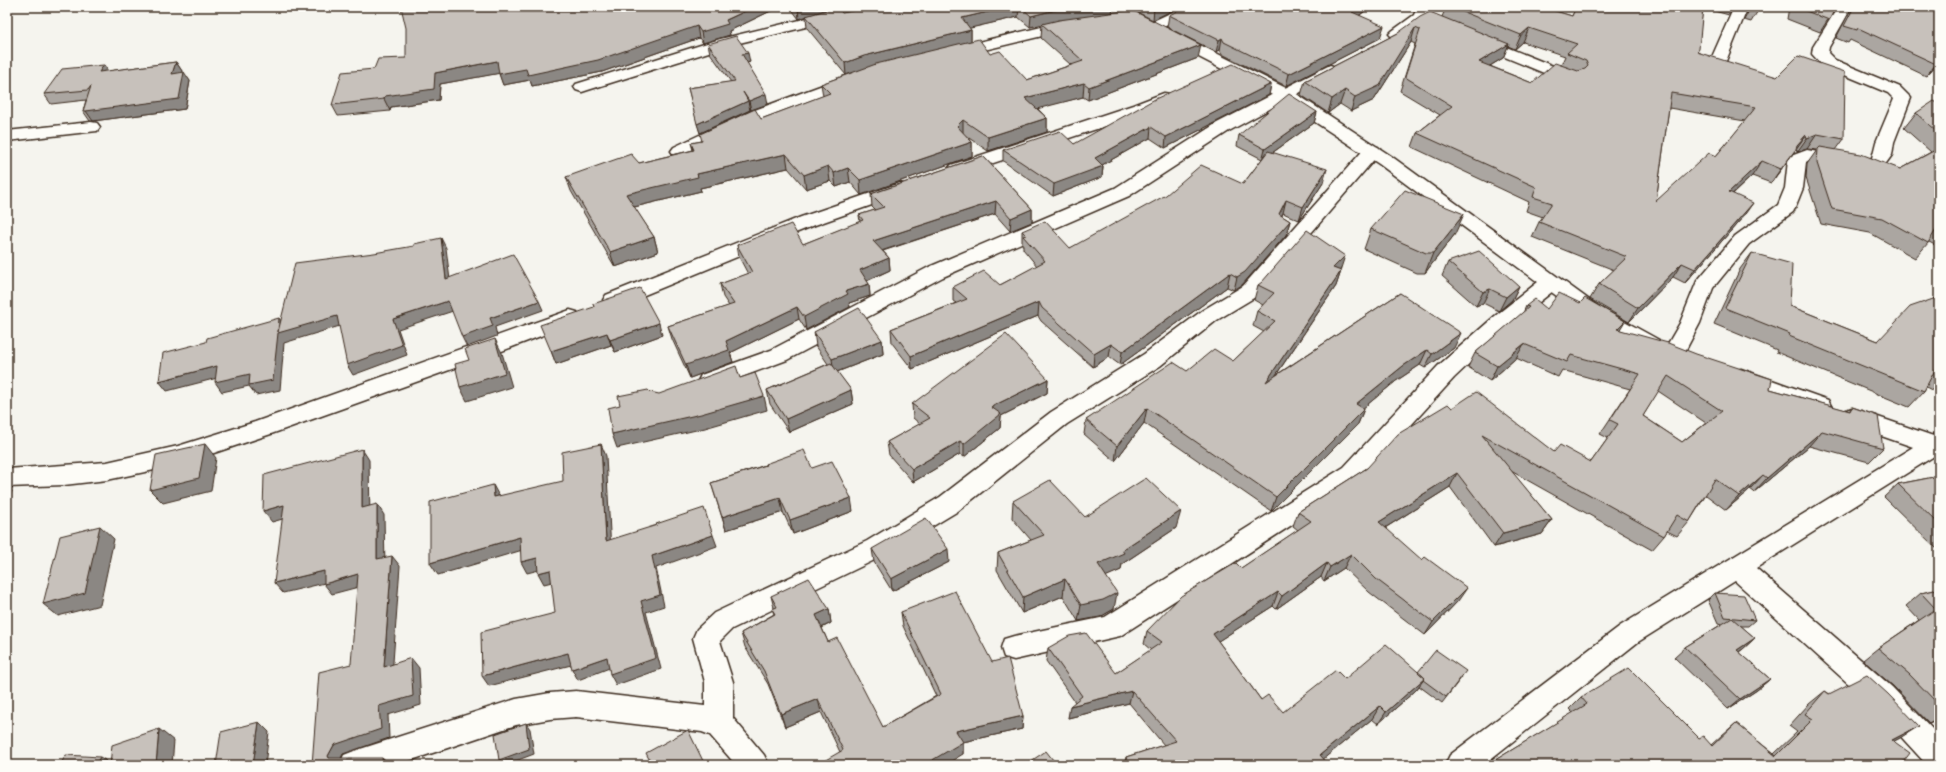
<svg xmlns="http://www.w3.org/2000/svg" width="1946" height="772" font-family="Caveat,sans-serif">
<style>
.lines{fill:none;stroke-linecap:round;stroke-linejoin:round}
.street-casing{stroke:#3b2a1e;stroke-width:3}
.secondary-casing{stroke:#3b2a1e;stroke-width:3}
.street{fill:#fdfcf7;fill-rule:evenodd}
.secondary{fill:#fdfcf7;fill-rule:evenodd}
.wall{fill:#aba6a1;stroke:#3b2a1e;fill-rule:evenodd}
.shaded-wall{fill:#8b8783;stroke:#3b2a1e}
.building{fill:#c7c1bb;stroke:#3b2a1e;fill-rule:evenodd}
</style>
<rect width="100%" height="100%" fill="#f5f4ee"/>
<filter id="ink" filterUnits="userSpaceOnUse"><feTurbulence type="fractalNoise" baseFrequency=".025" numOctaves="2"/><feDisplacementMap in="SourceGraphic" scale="8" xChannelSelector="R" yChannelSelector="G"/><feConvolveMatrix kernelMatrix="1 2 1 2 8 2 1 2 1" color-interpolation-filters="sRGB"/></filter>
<g filter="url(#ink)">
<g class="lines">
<defs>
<path id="street" d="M840,7H862L860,10L810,26L731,45L588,90L582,92L576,90L574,87L576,84L720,39L800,20Z
M1183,7H1202L1200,10L1157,30H1147L1144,27L1147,24Z
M1417,7H1431L1426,20L1402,37H1392L1389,34L1392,31L1414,15Z
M1734,7H1748L1724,66L1722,69L1716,71L1710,69L1708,66Z
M1838,7H1852L1829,47L1828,53L1835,60L1900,87L1911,98L1894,142L1892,155L1884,166L1863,170L1809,161L1806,163L1803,188L1795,208L1793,212L1749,244L1713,288L1700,323L1681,359L1673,362L1665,359L1662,354L1680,323L1697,281L1735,236L1778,205L1785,188L1788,160L1791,156L1807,150L1863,160L1872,158L1876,142L1894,99L1888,93L1823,66L1812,54L1813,47Z
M1071,20L1076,22L1079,25L1076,28L955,57L949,55L947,52L949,49Z
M1479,36L1578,76L1580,79L1578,82L1572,84L1566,82L1473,44L1471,41L1473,38Z
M1330,65L1336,67L1338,70L1336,73L1229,131L1129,196L943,277L787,360L709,389L701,387L698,381L701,375L771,350L929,267L1115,188L1217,123Z
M850,75L856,77L858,80L856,83L756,122L686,155L680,156L674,155L671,151L674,147L744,114Z
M1164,93L1170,94L1172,98L1170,102L1145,113L963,173L957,174L951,173L948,169L951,165L1133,105Z
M91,122L97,123L100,127L97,131L7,141V131Z
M1372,146L1378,147L1381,151L1378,155L1257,296L1217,320L1160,366L1067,424L958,511L885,555L732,629L720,641L733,682V718L764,755L769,765H736L710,735L702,732L576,717L550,719L516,725L397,765H339L344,755L354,751L516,699L550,693L576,691L705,706V682L693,638L697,629L714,613L867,541L940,497L1051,412L1144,354L1203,310L1243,286L1366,147Z
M900,183L906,185L909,189L906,193L815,225L620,305L613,307L606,305L603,300L606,295L801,217Z
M1550,276L1557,278L1560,283L1557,288L1509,326L1454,378L1360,481L1120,636L1014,660L1004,657L1001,648L1004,639L1014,636L1105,617L1344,467L1438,366L1495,316L1543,278Z
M570,310L577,312L580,317L577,322L494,354L271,434L178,465L107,480L64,485L7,487V469L107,462L178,446L255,422Z
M1939,433V453L1756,568L1892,687L1939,736V765H1927L1872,705L1735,581L1638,642L1483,765H1445L1450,755L1620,626L1931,436Z"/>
<path id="secondary" d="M1106,7H1124L1292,91L1391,156L1599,307L1659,340L1662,345L1659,350L1651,353L1643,350L1585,317L1379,164L1280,99L1108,10Z
M1741,369L1828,400L1831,406L1828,412L1820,414L1733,383L1730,377L1733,371Z
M1852,408L1939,438V456L1844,423L1841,417L1844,411Z"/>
</defs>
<use href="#street" class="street-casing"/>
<use href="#secondary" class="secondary-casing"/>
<use href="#street" class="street"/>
<use href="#secondary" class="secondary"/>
</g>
<path class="wall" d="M779,7L729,31L730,35L703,43L699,38L602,72L532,86L530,80L503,85L499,73L440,84L439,100L391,107L390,111L338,116L332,105L374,69L406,58Z
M790,7H830L831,8L842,13L872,7H1113L1112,13L1198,58L1088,100L1083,97L1037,108L1047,118V132L988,151L966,136L972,142V156L861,195L850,182L836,187L830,181L806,189L788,168L700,188L701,191L634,207L654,237L658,252L615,267L571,191L566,177L639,163L693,150L691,143L702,141L823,96L821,84L846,75L807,28L806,17L799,19ZM1018,17L1030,27L1042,24L1041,38L1071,65L1027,80L971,41V30L969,28Z
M1127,7H1179L1153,20Z
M1370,7L1360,15L1380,38L1286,86L1222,54L1220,50L1216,52L1167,27L1169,15Z
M1446,7H1542L1572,16L1576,7H1733L1729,15L1703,8L1697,52L1844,139L1836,150L1900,169L1931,152L1904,128L1916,113L1939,104V247L1929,242L1915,258L1870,233L1821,224L1806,178L1807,164L1817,150L1807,149L1797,152L1796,149L1794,152L1771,183L1752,176L1733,194L1743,217L1685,283L1673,277L1629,322L1590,299L1599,284L1614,270L1532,237L1539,222L1543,217L1526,211L1529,202L1412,147L1417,133L1440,115L1400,91L1415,44L1411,42L1374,100L1351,111L1340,104L1328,113L1301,95L1305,81L1398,33L1442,17ZM1523,42L1565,56L1561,65L1532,83L1490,66L1503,58L1508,46L1515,49ZM1669,108L1745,121L1716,156L1656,201Z
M1751,7H1757L1759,9L1751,22L1744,20Z
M1789,7H1836L1820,32L1787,19Z
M1852,7H1939V62L1926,76L1850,40L1848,43L1836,38Z
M708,44L750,62L747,63L768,104L751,110L750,108V110L700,133L688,88L731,82L710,53Z
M176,62L182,71V72L190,81L185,109L93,121H90L83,111L86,100L51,104L44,94L108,71Z
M1271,84L1269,95L1165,148L1150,138L1102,165L1103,166L1102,177L1053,196L1003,161V150L1074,144Z
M1317,112L1314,123L1272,153L1323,183L1299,220L1283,213L1282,216L1290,221L1286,235L1242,285L1234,290L1227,287L1120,365L1109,357L1093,367L1041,321L1038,316L912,369L892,343L891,329L956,303L953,301V287L1000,285L1037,266L1023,249V246L1022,244V231L1070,248L1243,184L1262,159L1237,146L1239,135Z
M983,156L1032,209V222L1010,231L995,214L883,251L889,258L890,270L867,281L869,284L870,296L849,303L850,307L806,330L799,319L730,353L733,362L690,378L672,339L668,326L729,306L723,297L720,284L748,274L739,257L737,245L803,244L860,222L859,215L875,210L872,207L871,194Z
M1371,229L1455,234L1425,273H1417L1364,249Z
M1752,253L1790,306L1878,341L1939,297V394L1926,387L1924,391L1909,407L1776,352L1777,350L1714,324L1740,269Z
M1448,262L1519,286L1512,300L1499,311L1483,303L1476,306L1442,276Z
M1340,271H1341L1336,286L1276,375L1400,293L1454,348L1425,368L1420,365L1396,381L1363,408L1364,409L1358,424L1271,511L1144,423L1115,461L1084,434L1086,420L1187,371L1233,361L1264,332L1253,326L1257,311L1263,305L1254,300L1258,285Z
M593,304L662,335L615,352L611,345L556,364L551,351L594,307Z
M1526,306L1547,309L1620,330L1770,389L1849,411L1852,407L1883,448L1869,462L1809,446L1754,492L1750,489L1726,510L1706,495L1689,522L1677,536L1667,531L1664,536L1652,550L1511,471L1552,520L1542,534L1494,547L1450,487L1385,528L1458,601L1425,635L1369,592L1344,568L1324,581L1321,577L1276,609L1273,606L1218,641L1261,700L1283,712L1345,679L1418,672L1462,677L1442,703L1419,686L1416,690L1378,724L1372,719L1323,759L1329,765H1124L1126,757L1164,745L1129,703L1068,718L1075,702L1046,661L1048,648L1116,673L1151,650L1144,644L1147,631L1298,530L1293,526L1298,512L1367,468L1452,408L1554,452L1591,462L1608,438L1600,434L1630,389L1562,370L1558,377L1516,358L1490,381L1468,367L1475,353L1523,313ZM1658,391L1706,423L1682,442L1643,416Z
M814,332L882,340L883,354L837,372L851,390L853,404L789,432L770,404L767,390L828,364L816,346Z
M1048,379L1047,393L1001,416L1000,428L964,457L960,454L913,482L889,455L887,442L920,424L913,418L912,404Z
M765,464L812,468L853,511L793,534L783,512L726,530L711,483L765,465Z
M1939,476V551L1884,497L1898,484Z
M1013,501L1085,517L1176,528L1122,564L1121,570L1106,576L1114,609L1100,617L1078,621L1063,596L1022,613L997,570L998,553L1031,540L1012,518Z
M872,549L949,562L892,591L874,562Z
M1939,589V720L1938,719L1929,723L1893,686L1863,660L1878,648L1919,620L1906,606L1921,593Z
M1715,593L1755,620L1748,626H1741L1755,638L1743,649L1739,652L1770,679L1757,690L1728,709L1674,657L1685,647L1722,624L1718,623L1708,600Z
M771,596L829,609L831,623L822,628L828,642L883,727L936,696L903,626L901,612L992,662L1023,716L1022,729L963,742V754L840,752L821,712L785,727L768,684L745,647L741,633L774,614L772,609L774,608Z
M1825,691L1900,738L1894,741L1901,765H1487L1573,713L1569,709L1581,697L1699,738L1711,745L1722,735L1736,723L1774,754L1797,732L1789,726L1809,704Z"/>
<path class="shaded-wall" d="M754,7H779L729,31L730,35L703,43L701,32Z
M800,7H830L831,8L799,19L798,8Z
M1009,7H1019L1018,17L962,30V18Z
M1073,7H1113L1112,14L1058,21L1030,27L1031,16L1059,9Z
M1156,7H1179L1153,20L1154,8Z
M1358,7H1370L1348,24L1352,12Z
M697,26L699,38L602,72L532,86L530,80L503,85L499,74Z
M1384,26L1380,38L1286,86L1289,74Z
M1415,28L1411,42L1374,100L1351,111L1355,97Z
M1529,28L1523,42L1515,49L1521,35Z
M971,30V42L846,75L845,63L864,56Z
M1222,38L1220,50L1216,52L1219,40Z
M1509,44L1503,58L1473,76L1479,62Z
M1201,45L1198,58L1088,100L1089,87Z
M748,53L750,62L744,64L742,54Z
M1939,60V62L1926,76L1936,64Z
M497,61L501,73L440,84L439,100L391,107L390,111L384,99L385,96L435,73Z
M176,62L182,71L178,83L172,74Z
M104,65L110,74L99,72Z
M184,72L190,81L185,109L93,121L86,111Z
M1084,83L1083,97L1025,112V98Z
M1271,84L1269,95L1165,148L1166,137Z
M1345,90L1340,104L1328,113L1332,99Z
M766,94L768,104L751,110L749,101Z
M748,101L750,110L700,133L697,124Z
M1317,112L1314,123L1262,160L1265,149Z
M1047,118V132L988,151V137Z
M963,120V134L957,126Z
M1151,127L1150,138L1095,169L1103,166L1102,177L1053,196L1054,184L1095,158Z
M1817,134L1807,149L1797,152L1807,138Z
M1806,135L1796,149L1794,152L1771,183L1797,145Z
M972,142V156L861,195L860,180Z
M786,154L788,168L700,188L701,191L630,208L626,194L697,174Z
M1762,161L1752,176L1719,206L1729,192Z
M828,166L830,181L806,189L804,175Z
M848,168L850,182L836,187L834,173Z
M1327,169L1323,183L1299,220L1303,207Z
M1286,200L1283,213L1275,227L1279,214Z
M996,201L995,214L875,253L873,241Z
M1753,203L1743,217L1685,283L1695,269Z
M1032,209V222L1010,231L1011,218Z
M1464,214L1455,234L1425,273L1433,253Z
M1290,221L1286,235L1242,285L1234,290L1237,277Z
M654,237L658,252L615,267L610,252Z
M441,238L446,248L451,288L446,279Z
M1345,256L1340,271L1333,268Z
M889,258L890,270L861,283L860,270Z
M1682,263L1673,277L1629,322L1638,308Z
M1341,271L1336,286L1261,397L1266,382Z
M1230,273L1227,287L1120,365L1122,352Z
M869,284L870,296L849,303L850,307L806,330L804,317L846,291Z
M1519,286L1512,300L1499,311L1506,297Z
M1490,289L1483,303L1476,306L1483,292Z
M448,301L453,311L398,329L407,355L353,375L347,365L393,319Z
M539,301L543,310L495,327L497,336L467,347L462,337L490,318Z
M1039,302L1038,316L912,369L911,356Z
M797,307L799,319L730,353L733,362L690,378L686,365L726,341Z
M337,316L343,325L284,343L280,390L256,395L249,386L222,392L215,382L279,318L286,328Z
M1625,321L1616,336L1617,329Z
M659,323L662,335L615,352L610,340Z
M607,333L611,345L556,364L551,351Z
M1461,333L1454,348L1425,368L1432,354Z
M495,339L502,353L512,387L467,401L460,387Z
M882,340L883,354L834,373L832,359Z
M1111,344L1109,357L1093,367L1094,354Z
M1524,344L1516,358L1490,381L1497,366Z
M1427,350L1420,365L1396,381L1350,419L1356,404L1403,366Z
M217,366L225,376L167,391L159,381Z
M1048,379L1047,393L1001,416L1000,428L964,457V444L991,407Z
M851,390L853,404L789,432L786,419Z
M764,396L767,410L705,428L617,448L612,434Z
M1147,408L1144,423L1115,461L1117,446Z
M1364,409L1358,424L1271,511L1276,497Z
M1822,431L1809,446L1754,492L1767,478Z
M960,441V454L913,482L912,469Z
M205,444L216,458L211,491L163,503L150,490Z
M601,444L606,456L611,552L606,541Z
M362,449L369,460L370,519L362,508Z
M1457,473L1450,487L1372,536L1379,522Z
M1763,475L1750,489L1726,510L1739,496Z
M493,485L499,496L494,497Z
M7,486L12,491L7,502Z
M780,498L783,512L726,530L722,517Z
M851,498L853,511L793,534L790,520Z
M377,504L384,515L385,569L377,559Z
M284,505L293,516L272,522L263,511Z
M1181,511L1176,528L1122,564L1121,570L1096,581L1098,564L1122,550Z
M1552,520L1542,534L1494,547L1503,533Z
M100,526L114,539L100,605L58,616L43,604Z
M713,535L717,546L656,568L664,606L646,612L661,669L616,685L610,674L641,601L652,556Z
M520,537L526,549L438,575L430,563Z
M948,549L949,562L892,591L891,579Z
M1351,554L1344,568L1324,581L1330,567Z
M392,556L400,566L392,676L384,667Z
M537,558L543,569L527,573L521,562Z
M1327,563L1321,577L1276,609L1282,596Z
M550,570L556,581L544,584L538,573Z
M324,571L333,581L283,593L274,583Z
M358,574L366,585L332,594L324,584Z
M1065,579L1063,596L1022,613L1023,597Z
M1467,588L1458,601L1425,635L1433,622Z
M1278,592L1273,606L1209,647L1213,634Z
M1117,593L1114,609L1100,617L1078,621L1081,605Z
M829,609L831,623L819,629L816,615Z
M1755,638L1743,649L1725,661L1737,650Z
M568,653L575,664L489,686L482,676Z
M607,657L612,667L578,680L572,669Z
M411,658L419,668L421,705L388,715L389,738L343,754L338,764L329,758L328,756L334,745L379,706Z
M1425,678L1416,690L1378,724L1386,712Z
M1770,679L1757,690L1728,709L1740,699Z
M1132,691L1129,703L1068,718L1070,706Z
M818,699L821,712L785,727L781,714Z
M1380,706L1372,719L1316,765L1320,755Z
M1023,716L1022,729L963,742V754L945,765H924L956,731Z
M1939,717V718L1929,723Z
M259,722L269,732L265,765H253Z
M526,723L530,729L534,754L505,765H503L499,760Z
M1919,726L1900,738L1874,752L1892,740Z
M159,729L174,741L172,765H156Z
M100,757L113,765H95Z
M382,758L390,765H383Z"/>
<path class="building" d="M401,7H754L726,20L728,24L701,32L697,26L598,60L528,75L526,69L499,74L497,61L435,73L434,89L385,96L384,99L332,105L342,72L374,69L378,59L406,58V28Z
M836,7H837L842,13L872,7H1009L962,18L971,30L864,56L845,63L806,16Z
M1021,7H1073L1059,9L1031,16Z
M1187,7H1358L1352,12L1384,26L1289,74L1224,42L1222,38L1219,40L1169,15Z
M1451,7H1542L1572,16L1576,7H1703L1699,49L1697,52L1777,77L1798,56L1845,72L1844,139L1817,134L1807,138L1806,135L1797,145L1796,149L1781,169L1762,161L1729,192L1753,203L1695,269L1682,263L1638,308L1599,284L1627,257L1539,222L1552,203L1533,197L1536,187L1417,133L1452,106L1405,77L1420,30L1415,28L1379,86L1355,97L1345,90L1332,99L1305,81L1398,33L1420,17L1430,12L1509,44L1479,62L1532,83L1555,63L1578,71L1585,69L1588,66L1586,61L1567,53L1577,44L1529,28L1521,35ZM1671,93L1756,107L1716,156L1709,153L1656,201Z
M1796,7H1836L1829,20Z
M1854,7H1939V60L1936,64L1858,28L1857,30L1844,26Z
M1132,10L1201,45L1089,87L1084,83L1025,98L1047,118L988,137L963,120L957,126L972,142L860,180L848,168L834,173L828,166L804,175L786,154L697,174L698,177L626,194L654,237L610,252L566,177L631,154L639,163L694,150L691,143L702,141L700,134L755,109L761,119L830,93L821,84L876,64L979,39L990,54L1000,51L1027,80L1083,61L1042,24L1059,20Z
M736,36L748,53L742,54L766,94L749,101L743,92L748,101L697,124L688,88L735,81L708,44Z
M176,62L172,74L184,72L179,99L86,111H83L91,86L88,90L44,94L62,69L104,65L99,72Z
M1233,64L1271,84L1166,137L1151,127L1095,158L1103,166L1054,184L1003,150L1060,131L1074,144L1155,99Z
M1289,94L1317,112L1265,149L1239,135Z
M1934,101L1939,104V134L1916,113Z
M1820,147L1861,154L1900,169L1939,148V225L1928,243L1882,218L1832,209L1817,163L1818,149Z
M1268,151L1327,169L1303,207L1286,200L1279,214L1290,221L1245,272L1237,277L1230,273L1122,352L1111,344L1094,354L1042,308L1039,302L911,356L891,329L967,299L953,287L984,271L1000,285L1045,261L1023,236L1026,235L1022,231L1045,221L1070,248L1166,195L1201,165L1243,184Z
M983,156L1032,209L1011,218L996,201L873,241L889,258L860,270L869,284L846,291L848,294L804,317L797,307L726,341L729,350L686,365L668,326L734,304L720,284L752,272L737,245L791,224L803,244L863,220L859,215L884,207L871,194Z
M1405,190L1464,214L1433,253H1426L1371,229Z
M1307,230L1345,256L1333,268L1341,271L1266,382L1400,293L1461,333L1432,354L1427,350L1403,366L1356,404L1364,409L1276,497L1147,408L1117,446L1086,420L1173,362L1187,371L1214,349L1233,361L1275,321L1257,311L1274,293L1258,285L1262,282Z
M441,238L446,279L513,254L539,301L490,318L493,326L462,337L448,301L393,319L402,345L347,365L337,316L278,333L273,380L249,385L250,374L215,382L217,366L159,381L163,353L206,342L207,338L279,318L278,332L295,263L374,253L414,246V244Z
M1479,251L1519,286L1506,297L1490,289L1483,292L1448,262Z
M1752,253L1792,264L1790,306L1878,341L1910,307L1939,297V338L1938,339H1939V370L1936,368L1924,391L1789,336L1790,334L1725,308Z
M640,288L659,323L610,340L607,333L551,351L540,325L594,307L593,304Z
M1559,293L1580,303L1585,298L1625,321L1617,329L1668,343L1696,354L1772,379L1770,389L1850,411L1852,407L1878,416L1883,448L1822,431L1767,478L1763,475L1739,496L1715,479L1689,522L1677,515L1664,536L1482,435L1552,520L1503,533L1457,473L1379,522L1422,560L1425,557L1467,588L1433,622L1376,579L1351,554L1330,567L1327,563L1282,596L1278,592L1213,634L1261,700L1268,695L1283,712L1336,670L1345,679L1386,644L1425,678L1386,712L1380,706L1320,755L1329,765H1129L1126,757L1176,741L1132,691L1070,706L1082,696L1048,648L1069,636L1086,633L1116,673L1162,642L1147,631L1181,596L1236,563L1241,568L1311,521L1298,512L1367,468L1398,434L1448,404L1452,408L1476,392L1554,452L1560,445L1591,462L1618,424L1610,420L1640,374L1571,355L1567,362L1524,344L1497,366L1475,353L1529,307L1526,306L1535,299L1547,309ZM1668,376L1722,411L1682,442L1643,416Z
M859,308L882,340L832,359L814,332Z
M1006,334L1048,379L991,407L1001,414L964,444L960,441L912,469L887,442L930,418L912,404Z
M495,339L505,373L460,387L455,364L469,360L465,349Z
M831,363L851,390L786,419L767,390Z
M736,366L740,378L755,373L764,396L701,414L612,434L608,408L620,405L618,396L648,390L650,392L659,394Z
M205,444L199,478L150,490L156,455Z
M601,444L606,541L657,525L656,524L704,508L713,535L652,556L660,595L641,601L656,658L610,674L607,657L572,669L568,653L482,676L481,632L555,613L550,570L538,573L537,558L521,562L520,537L430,563V502L493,485L494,497L563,481L562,452Z
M362,449V508L377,504V559L392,556L384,667L411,658L413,696L379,706L381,729L334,745L328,756L329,758H382L383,765H312L319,672L351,664L358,574L324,584V571L274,583L284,505L263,511L264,475Z
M804,450L812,468L832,461L851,498L790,520L780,498L722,517L711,483L766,465L765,464Z
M1939,476V524L1898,484Z
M1146,478L1181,511L1122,550L1124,553L1098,564L1117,593L1103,600L1081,605L1065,579L1023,597L998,553L1044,535L1013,501L1050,480L1085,517Z
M926,518L948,549L891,579L872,549Z
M100,526L85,593L43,604L60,536Z
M809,578L829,609L816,615L828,642L837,638L883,727L941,694L901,612L955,591L992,662L1008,658L1023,716L956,731L963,742L924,765H817L843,750L818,699L781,714L764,671L741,633L775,614L772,609L777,607L771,596Z
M1939,589V705L1909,674L1878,648L1936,609L1921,593Z
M1715,593L1744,595L1755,620L1725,617Z
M1732,618L1755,638L1737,650L1770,679L1740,699L1685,647Z
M1436,650L1466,671L1446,697L1423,680L1425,678L1418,672Z
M1629,668L1699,738L1703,736L1712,746L1736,723L1776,756L1813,719L1805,714L1825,691L1829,694L1867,675L1888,694L1919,726L1892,740L1910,753L1901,765H1487L1587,704L1581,697Z
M259,722L253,765H216L221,732Z
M526,723L529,749L499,760L495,734Z
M159,729L156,765H110L112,745Z
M688,730L705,765H652L646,753Z
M1046,751L1057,765H1025Z
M66,755L100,757L95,765H60Z"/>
</g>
<rect width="1946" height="772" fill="none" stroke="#fdfcf7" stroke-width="24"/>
<rect x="12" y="12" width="1922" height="748" fill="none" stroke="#3b2a1e" stroke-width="1.5" filter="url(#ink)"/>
</svg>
